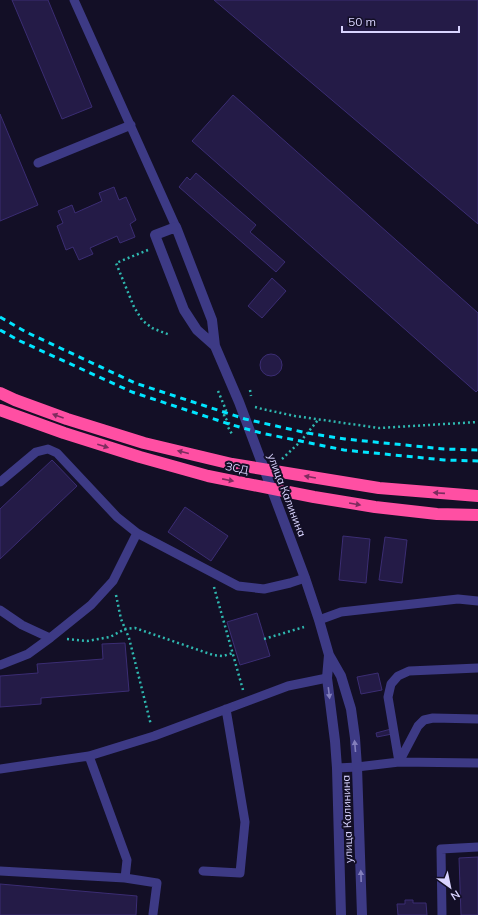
<svg xmlns="http://www.w3.org/2000/svg" width="478" height="915" font-family="Mulish,sans-serif">
<style>
.building{fill:#241b47;stroke:#3b2d73}
.lines{fill:none;stroke-linecap:round;stroke-linejoin:round}
.path{stroke:#2fb8b0;stroke-width:2.5;stroke-dasharray:2 3;stroke-linecap:butt}
.lane{stroke:#3d3a85;stroke-width:9}
.street{stroke:#3d3a85;stroke-width:10}
.highway{stroke:#ff4fa3;stroke-width:12}
.rail{stroke:#00e5ff;stroke-width:3;stroke-dasharray:6 5;stroke-linecap:butt}
.oneway{fill:#7d2c5e}
.oneway2{fill:#837fbc}
.labels{text-anchor:middle;dominant-baseline:central;stroke-width:4;stroke-linejoin:round;paint-order:stroke}
.street-label{font-size:11px;fill:#d9d4ff;stroke:#130f26}
</style>
<rect width="100%" height="100%" fill="#130f26"/>
<path class="building" d="M12,0H48L92,107L62,119Z
M214,0H478V224Z
M233,95L478,313V390L476,392L192,141Z
M0,114L38,205L0,221Z
M196,173L256,225L250,232L285,262L276,272L179,187L187,177L190,180Z
M114,187L119,200L126,197L136,220L130,224L135,237L120,243L117,236L90,248L93,254L79,260L73,247L66,250L57,226L63,223L58,211L72,205L75,213L102,201L99,193Z
M272,278L286,291L262,318L248,306Z
M260 365a11 11 0 1 1 22 0a11 11 0 1 1-22 0Z
M52,460L77,486L0,559V509Z
M185,507L228,536L211,561L168,532Z
M343,536L370,539L366,583L339,580Z
M385,537L407,540L402,583L379,580Z
M257,613L270,656L240,665L227,622Z
M125,643L129,691L41,698V704L0,707V676L38,673L37,664L103,659L102,644Z
M378,673L382,690L361,694L357,677Z
M391,729L392,734L377,737L376,733Z
M478,857V915H461L459,858Z
M0,884L137,896L136,915H0Z
M405,900H413V903H426L427,915H398L397,904H405Z"/>
<g class="lines">
<path class="path" d="M148,250L116,263L134,307L142,320L152,328L170,335
M250,390L251,396
M218,391L226,410L224,416L229,423L228,427L233,436
M255,407L262,409L295,416L379,428L478,422
M282,459L300,442L318,420
M214,587L243,690
M116,595L121,619L129,638L151,725
M67,639L87,641L110,637L125,629L135,628L213,655L223,656L233,653
M264,639L304,627"/>
<path class="lane" d="M74,0L176,227
M38,163L131,125
M0,482L36,452L48,449L57,453L117,517L137,533L238,586L264,589L290,583L305,578
M0,610L22,625L50,638
M319,620L341,612L458,599L478,601
M0,665L28,654L50,638L91,605L113,581L137,533
M399,762L388,697L391,684L398,676L409,671L478,668
M399,762L418,726L424,720L433,718L478,719
M337,768L357,767L399,762L478,763
M0,769L89,756L154,736L288,686L327,678
M0,871L125,878L127,860L89,756
M203,871L240,873L245,822L226,709
M125,878L157,883L153,914
M442,915L441,849L478,847"/>
<path class="street" d="M176,227L212,320L215,346L197,330L184,310L155,235Z
M215,346L239,402L305,578L319,620L329,655L341,676L351,709L355,738L357,767L362,915
M329,655L327,678L335,741L337,768L341,915"/>
<path class="highway" d="M0,393L15,400L67,419L144,443L232,464L379,488L478,496
M0,410L64,433L140,457L208,476L314,497L375,507L437,514L478,515"/>
<path class="rail" d="M0,317L26,332L135,383L245,419L307,433L345,439L444,449L478,450
M0,330L20,341L132,392L229,424L261,433L344,450L444,460L478,461"/>
</g>
<defs><path id="oneway-solid" d="M-6-.8H1V-3.2L6.5 0L1 3.2V.8H-6Z"/></defs>
<g class="oneway">
<use href="#oneway-solid" transform="translate(58 416) rotate(-160)"/>
<use href="#oneway-solid" transform="translate(103 446) rotate(17)"/>
<use href="#oneway-solid" transform="translate(183 452) rotate(-166)"/>
<use href="#oneway-solid" transform="translate(310 477) rotate(-170)"/>
<use href="#oneway-solid" transform="translate(228 480) rotate(11)"/>
<use href="#oneway-solid" transform="translate(439 493) rotate(-176)"/>
<use href="#oneway-solid" transform="translate(355 504) rotate(10)"/>
</g>
<g class="oneway2">
<use href="#oneway-solid" transform="translate(329 693) rotate(83)"/>
<use href="#oneway-solid" transform="translate(355 746) rotate(-95)"/>
<use href="#oneway-solid" transform="translate(361 876) rotate(-92)"/>
</g>
<g class="labels">
<g class="street-label">
<text transform="translate(237 468) rotate(11)">ЗСД</text>
<text transform="translate(287 495) rotate(69)">улица Калинина</text>
<text transform="translate(347 819) rotate(-92)">улица Калинина</text>
</g>
</g>
<g transform="translate(450 887) rotate(147)" stroke="#130f26" stroke-width="3" paint-order="stroke">
<path d="M0-3L7 15L0 10L-7 15Z" fill="#d9d4ff"/>
<text y="-6" font-size="11" font-weight="bold" text-anchor="middle" fill="#d9d4ff">N</text>
</g>
<path d="M342 26v6h117v-6" fill="none" stroke="#d9d4ff" stroke-width="2"/>
<text x="348" y="26" font-size="12" fill="#d9d4ff" stroke="#130f26" stroke-width="3" paint-order="stroke">50 m</text>
</svg>
